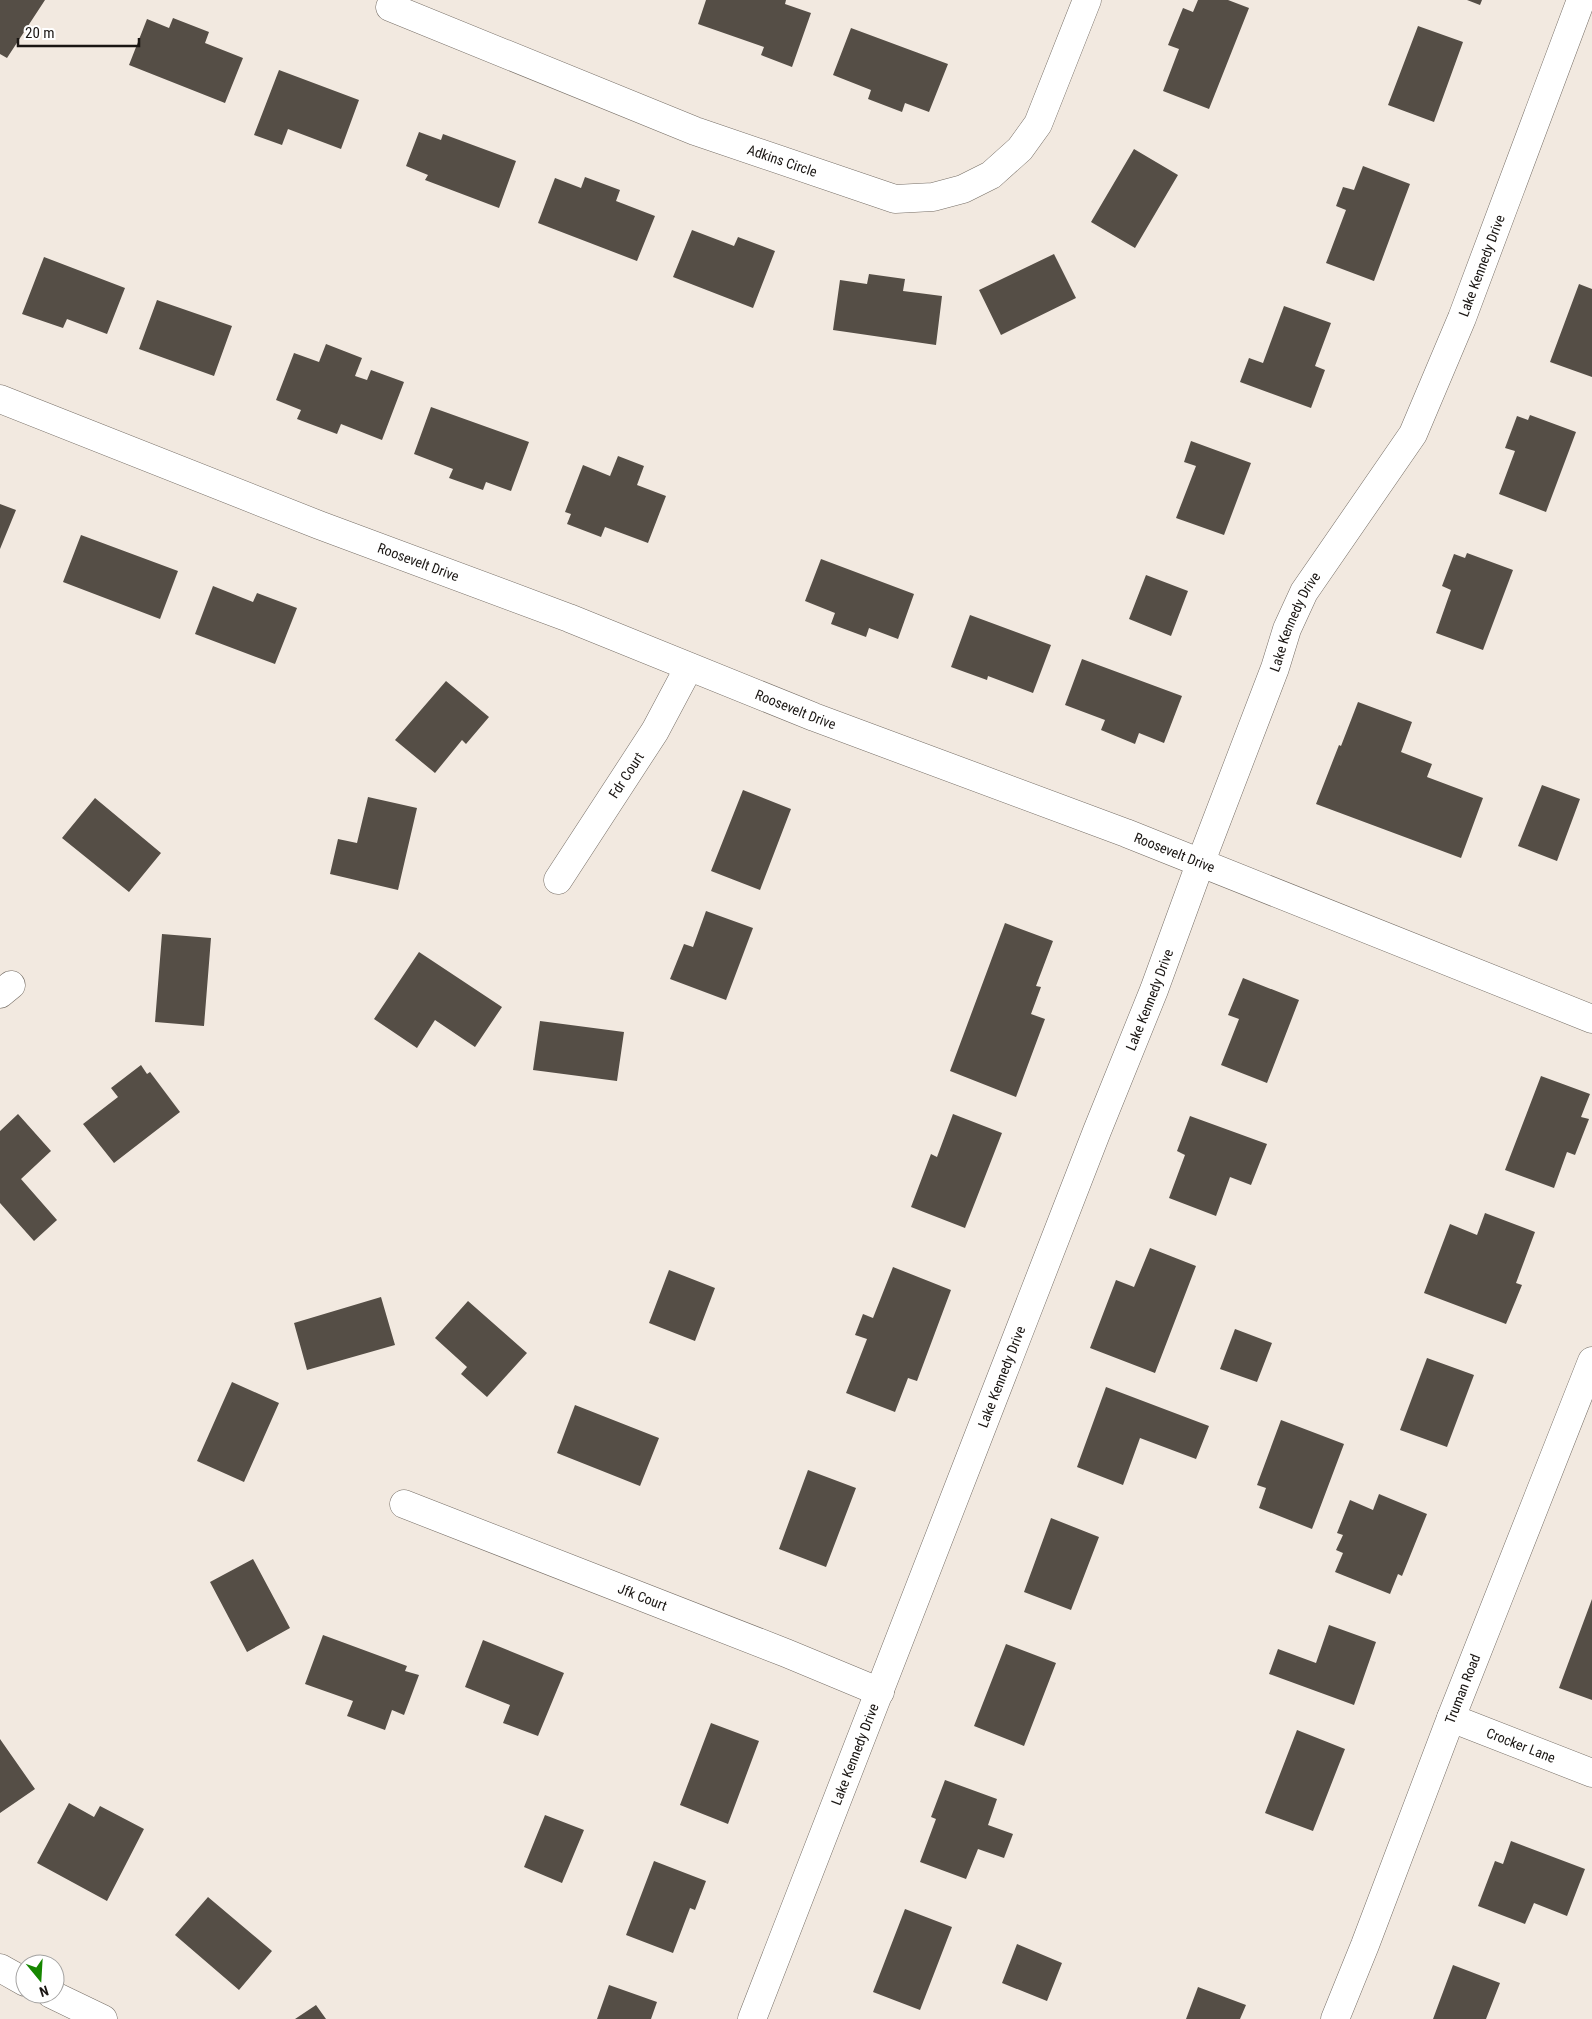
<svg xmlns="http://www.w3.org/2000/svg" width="1592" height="2019" font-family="'Roboto Condensed',sans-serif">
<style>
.building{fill:#554e46}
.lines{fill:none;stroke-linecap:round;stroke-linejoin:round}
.minor-casing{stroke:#766e66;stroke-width:29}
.minor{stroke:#fff;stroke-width:28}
.labels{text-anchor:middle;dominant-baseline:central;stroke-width:5;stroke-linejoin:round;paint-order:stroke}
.street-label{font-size:14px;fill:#1a1613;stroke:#fff}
</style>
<rect width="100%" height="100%" fill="#f2e9e0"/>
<path class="building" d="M0,0H45L7,58L0,54Z
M706,0H786L785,4L811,13L792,67L761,55L764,47L698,24Z
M1198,0H1228L1249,8L1209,109L1163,91L1179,49L1168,45L1183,8L1193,12Z
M1467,0H1482L1480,5Z
M173,18L209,32L205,43L243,58L225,103L129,65L147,19L169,28Z
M1418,26L1463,42L1434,122L1388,105Z
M851,28L948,64L929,112L905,103L902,112L868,99L871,90L833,75Z
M279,70L359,100L341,149L288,129L282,145L254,135Z
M419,132L441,140L443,134L516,161L499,208L425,180L428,175L406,166Z
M1134,149L1178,175L1135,248L1091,222Z
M1363,166L1410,184L1374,281L1326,263L1346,210L1336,206L1343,187L1354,190Z
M585,177L620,190L616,201L655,216L637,261L538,223L555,178L581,188Z
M692,230L734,246L738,237L775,251L753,308L673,277Z
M1054,254L1076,298L1001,335L979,290Z
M44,257L125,288L107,334L67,319L63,328L22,314Z
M869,274L905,279L903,291L942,296L936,345L833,330L840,280L867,284Z
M1579,284L1592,289V377L1550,362Z
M157,300L232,326L214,376L139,349Z
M1284,306L1331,323L1315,366L1325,370L1311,408L1240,382L1249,358L1263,363Z
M326,344L362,358L355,376L367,380L371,370L404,382L382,440L341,424L337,434L297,419L301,410L276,400L294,353L319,362Z
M431,407L529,442L511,491L486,482L483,490L449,478L453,469L414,454Z
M1530,415L1576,432L1546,512L1499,494L1515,451L1505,448L1517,416L1528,420Z
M1191,441L1251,463L1224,535L1176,518L1196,466L1184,462Z
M618,456L644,466L637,485L666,496L648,543L605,527L601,537L567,524L571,514L565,512L583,465L610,476Z
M0,504L16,510L0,549Z
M81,535L178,571L160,619L63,582Z
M1467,553L1513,570L1483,650L1436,633L1451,590L1442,586L1454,554L1465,558Z
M821,559L914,594L898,639L869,628L866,637L831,624L835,613L805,601Z
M1146,575L1188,591L1171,636L1129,619Z
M213,586L253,602L257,593L297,608L275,664L195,634Z
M970,615L1051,645L1033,693L988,676L987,680L951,667Z
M1082,659L1182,696L1164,743L1139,733L1135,744L1101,730L1105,720L1065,705Z
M446,681L489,717L466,744L462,740L435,773L395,740Z
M1358,702L1412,722L1401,752L1432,764L1427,777L1483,798L1461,858L1316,804L1339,745L1341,746Z
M1542,785L1580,799L1557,861L1518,846Z
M743,790L791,809L760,890L711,871Z
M368,797L417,808L398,890L330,874L338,839L357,843Z
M95,798L161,853L129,892L62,838Z
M706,911L753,928L726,1000L670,979L684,944L693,947Z
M1005,923L1053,941L1036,986L1041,987L1031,1014L1045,1019L1016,1097L950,1071Z
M162,934L211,938L204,1026L155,1022Z
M419,952L502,1007L475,1047L435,1020L417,1048L374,1019Z
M1243,978L1299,1000L1267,1083L1221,1065L1239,1019L1228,1015Z
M540,1021L624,1032L617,1081L533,1070Z
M141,1065L147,1074L150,1072L180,1112L114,1163L83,1124L118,1097L111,1088Z
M1541,1076L1590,1094L1581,1117L1589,1119L1575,1155L1567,1152L1554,1188L1505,1170Z
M18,1114L51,1151L21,1179L57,1220L34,1241L0,1203V1131Z
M953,1114L1002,1133L965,1228L911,1207L931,1154L937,1157Z
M1190,1116L1267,1144L1251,1185L1230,1177L1216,1216L1169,1198L1185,1155L1177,1151Z
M1485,1213L1535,1232L1516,1283L1522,1285L1506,1324L1424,1293L1450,1224L1477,1235Z
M1150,1248L1196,1266L1155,1373L1090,1348L1116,1280L1134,1287Z
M893,1267L951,1290L917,1381L908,1378L895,1412L846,1393L867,1339L855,1335L863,1314L873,1318Z
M669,1270L715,1288L695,1341L649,1323Z
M381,1297L395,1345L307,1370L294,1323Z
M468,1301L527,1353L487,1397L461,1374L467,1367L435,1338Z
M1235,1329L1272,1343L1257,1382L1220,1369Z
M1427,1358L1474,1375L1447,1447L1400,1430Z
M232,1382L279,1403L244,1482L197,1461Z
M1106,1387L1209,1426L1196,1459L1140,1438L1123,1485L1077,1467Z
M575,1405L659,1438L640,1486L557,1453Z
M1281,1420L1344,1444L1312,1529L1259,1508L1266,1488L1257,1485Z
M808,1470L856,1488L826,1567L779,1549Z
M1379,1494L1427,1514L1402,1576L1398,1574L1390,1594L1335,1572L1343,1553L1336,1550L1343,1535L1337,1533L1350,1500L1373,1510Z
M1051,1518L1099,1537L1071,1610L1024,1592Z
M253,1559L290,1628L247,1652L210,1582Z
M1592,1599V1700L1559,1688Z
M1329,1625L1376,1642L1354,1705L1269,1674L1278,1649L1316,1663Z
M323,1635L407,1666L405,1671L419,1675L404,1715L392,1710L385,1730L347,1716L353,1701L305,1684Z
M483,1640L564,1673L538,1736L503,1723L510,1705L465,1687Z
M1006,1644L1056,1663L1024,1746L974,1726Z
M711,1723L759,1741L728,1824L680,1805Z
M1297,1730L1345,1749L1313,1831L1265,1813Z
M0,1739L35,1789L0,1813Z
M945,1780L997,1799L988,1825L1013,1834L1004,1858L978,1849L966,1879L920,1862L936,1819L931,1817Z
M69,1803L94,1817L100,1806L144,1829L107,1901L37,1863Z
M545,1815L584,1830L562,1883L524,1867Z
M1511,1841L1585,1869L1567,1916L1534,1903L1525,1924L1478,1906L1495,1861L1503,1864Z
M654,1861L706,1881L695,1910L690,1908L673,1953L626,1935Z
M208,1897L272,1951L239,1990L175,1935Z
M905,1909L952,1927L920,2010L873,1992Z
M1017,1944L1062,1963L1047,2001L1002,1983Z
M1453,1965L1500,1983L1486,2019H1433Z
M609,1985L657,2002L651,2019H597Z
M1198,1987L1246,2005L1240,2019H1186Z
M316,2005L326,2019H295Z"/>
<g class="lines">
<defs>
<g id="minor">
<path id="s1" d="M395,0L390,7L695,131L895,199L933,197L963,189L991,175L1020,149L1038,124L1087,0"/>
<path id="s2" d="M0,399L319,525L569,618L814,717L1126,833L1592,1019"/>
<path id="s3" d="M558,880L655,731L689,667"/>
<path d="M0,994L11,985"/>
<path id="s4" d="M404,1504L786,1653L880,1692"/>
<path id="s5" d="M1451,1718L1592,1773"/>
<path d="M0,1968L25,1982"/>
<path d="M51,1994L103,2019"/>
<path id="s6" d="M752,2019L1097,1131L1154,990L1200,864L1275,668L1287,629L1304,592L1413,434L1462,318L1581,0"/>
<path id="s7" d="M1335,2019L1365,1945L1451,1718L1592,1361"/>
</g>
</defs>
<use href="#minor" class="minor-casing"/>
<use href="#minor" class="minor"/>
</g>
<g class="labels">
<g class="street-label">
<text stroke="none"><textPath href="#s1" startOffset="430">Adkins Circle</textPath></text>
<text stroke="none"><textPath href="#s6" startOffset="1904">Lake Kennedy Drive</textPath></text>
<text stroke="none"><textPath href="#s2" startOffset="449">Roosevelt Drive</textPath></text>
<text stroke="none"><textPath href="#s6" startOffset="1499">Lake Kennedy Drive</textPath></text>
<text stroke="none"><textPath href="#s2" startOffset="854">Roosevelt Drive</textPath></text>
<text stroke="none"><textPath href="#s3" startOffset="125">Fdr Court</textPath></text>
<text stroke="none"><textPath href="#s2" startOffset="1259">Roosevelt Drive</textPath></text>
<text stroke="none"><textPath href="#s6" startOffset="1094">Lake Kennedy Drive</textPath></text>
<text stroke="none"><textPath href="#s6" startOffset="689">Lake Kennedy Drive</textPath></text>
<text stroke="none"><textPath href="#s4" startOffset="256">Jfk Court</textPath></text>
<text stroke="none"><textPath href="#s7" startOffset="354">Truman Road</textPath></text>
<text stroke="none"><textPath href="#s5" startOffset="75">Crocker Lane</textPath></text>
<text stroke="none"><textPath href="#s6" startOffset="284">Lake Kennedy Drive</textPath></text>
</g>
</g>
<g transform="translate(40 1979) rotate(162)"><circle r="24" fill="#ffffff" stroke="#a3a2a1"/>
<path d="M0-4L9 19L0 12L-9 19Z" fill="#168600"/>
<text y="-8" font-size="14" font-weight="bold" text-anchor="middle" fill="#1a1613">N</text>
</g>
<path d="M18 38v8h121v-8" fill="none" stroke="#1a1613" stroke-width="2.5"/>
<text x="25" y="38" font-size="15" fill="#1a1613" stroke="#ffffff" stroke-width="4" paint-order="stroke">20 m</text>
</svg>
